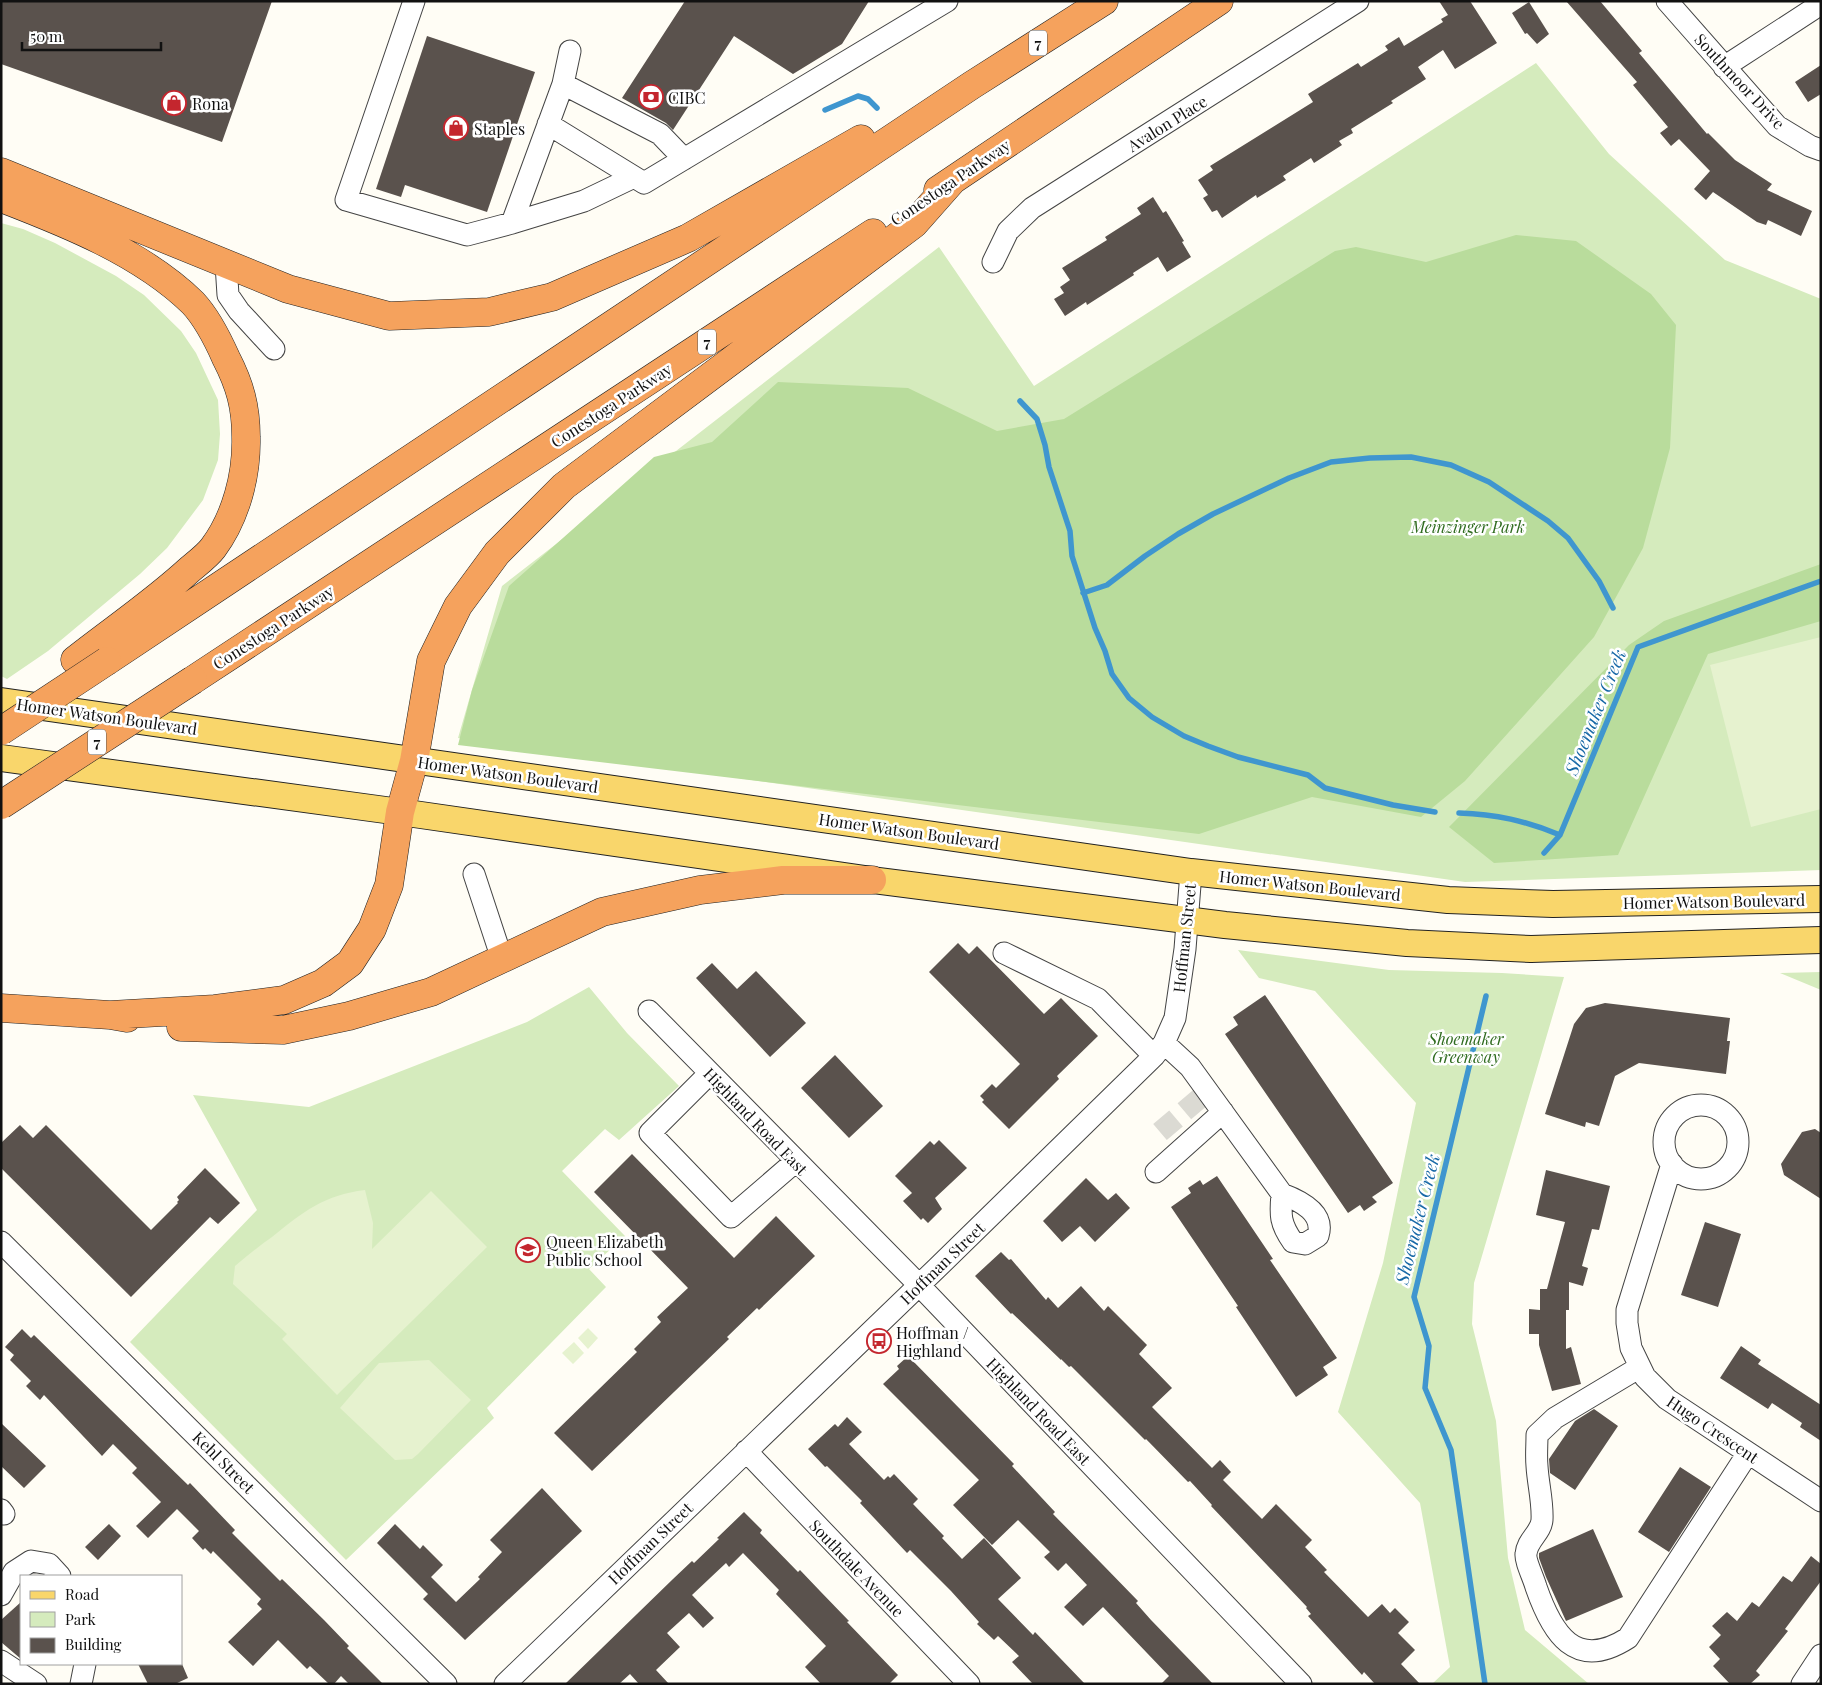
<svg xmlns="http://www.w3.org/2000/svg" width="1822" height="1685" font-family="'Playfair Display',serif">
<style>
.green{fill:#d5ebbd}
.forest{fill:#b9dc9c}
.pitch{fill:#e6f2cf}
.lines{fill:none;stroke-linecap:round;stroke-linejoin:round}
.stream{stroke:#3f96cf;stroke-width:5.5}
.building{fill:#5a524d}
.minor-tunnel{stroke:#dbdad3;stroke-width:21;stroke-dasharray:21 11;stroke-linecap:butt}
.minor-casing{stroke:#444;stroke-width:23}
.major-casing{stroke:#222;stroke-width:28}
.highway-casing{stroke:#222;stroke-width:29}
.minor{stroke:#fff;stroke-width:21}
.major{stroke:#f9d66b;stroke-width:26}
.highway{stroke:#f5a25d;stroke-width:28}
.highway-bridge-casing{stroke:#222;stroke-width:29;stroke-linecap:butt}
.highway-bridge{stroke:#f5a25d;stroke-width:28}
.labels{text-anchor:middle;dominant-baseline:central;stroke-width:5;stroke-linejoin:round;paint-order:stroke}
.shield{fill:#fff;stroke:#585858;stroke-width:1}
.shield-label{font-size:15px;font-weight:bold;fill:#111}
.street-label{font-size:16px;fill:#111;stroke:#fff}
.poi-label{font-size:16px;fill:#111;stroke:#fff;text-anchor:start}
.park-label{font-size:16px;font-style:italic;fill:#2f6b1f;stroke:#fff}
.water-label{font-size:18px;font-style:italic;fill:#1768a6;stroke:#fff}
</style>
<rect width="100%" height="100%" fill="#fffdf5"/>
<path class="green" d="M1536,63L1609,154L1725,260L1821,299V870L1465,882L458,738L502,586L939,247L1034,386Z
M1,223L23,229L55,243L116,276L144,295L181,331L196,353L218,400L220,434L218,460L203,500L167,548L140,574L48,651L7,679L1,676Z
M1238,950L1389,970L1502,973L1564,977L1474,1283L1472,1324L1496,1421L1508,1558L1525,1630L1589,1684H1432L1450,1667L1420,1503L1338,1412L1383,1263L1416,1103L1315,991L1259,978Z
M1821,972V990L1780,973Z
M589,987L627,1033L679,1086L619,1140L605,1129L562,1171L625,1236L589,1269L606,1287L487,1408L494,1418L346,1560L130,1342L257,1210L193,1095L309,1107L527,1022Z"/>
<path class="forest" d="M1516,235L1576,241L1651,294L1676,325L1670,448L1643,548L1594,637L1465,781L1421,817L1312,797L1199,834L458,745L472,690L509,586L654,457L712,442L778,382L908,388L997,431L1064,419L1335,251L1356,247L1426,262Z
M1821,564V621L1708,654L1618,855L1494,863L1449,827L1629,645L1664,621Z"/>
<path class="pitch" d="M1821,637V809L1751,827L1710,665Z
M365,1190L373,1223L372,1249L431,1191L487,1247L337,1395L282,1339L287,1334L233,1284L235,1266C247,1256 259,1246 272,1237C303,1212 324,1195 365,1190Z
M588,1328L598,1338L588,1349L578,1338Z
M574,1342L584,1353L573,1364L562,1353Z
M429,1360L471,1400L418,1454L412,1459L395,1460L340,1408L379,1363Z"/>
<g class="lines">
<path class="stream" d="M825,110L858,96L868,99L877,108
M1020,401L1037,419L1045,445L1049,467L1070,531L1072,556L1095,628L1105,651L1112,674L1129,698L1152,717L1184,736L1208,746L1238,757L1308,775L1325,788L1393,805L1435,812
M1083,593L1107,585L1145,556L1178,534L1213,514L1289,478L1331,462L1370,458L1411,457L1451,465L1489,482L1548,521L1568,538L1599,581L1613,608
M1459,813C1496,814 1526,821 1560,835
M1544,853L1560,835L1638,647L1821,581
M1485,1684L1451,1450L1425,1388L1429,1346L1414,1297L1486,996"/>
</g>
<path class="building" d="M1,1H272L222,142L1,64Z
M685,1H869L842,44L793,74L734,36L673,130L666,123L622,98Z
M1439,1H1470L1497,43L1455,69L1443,50L1418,67L1426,79L1391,101L1393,103L1351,129L1353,133L1339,141L1342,145L1314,163L1311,158L1283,176L1286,180L1257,198L1256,195L1222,218L1217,210L1212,212L1203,198L1208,195L1198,180L1213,170L1210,166L1313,102L1308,94L1358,63L1361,67L1388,50L1385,46L1399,37L1404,46L1443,22L1441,19L1448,15Z
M1566,1H1600L1642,51L1639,53L1707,134L1708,133L1735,160L1772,184L1767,190L1812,211L1801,236L1768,220L1766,225L1757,222L1713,192L1706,200L1694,189L1710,171L1679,139L1671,146L1660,133L1668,127L1633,85L1637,82Z
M1529,2L1549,34L1537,44L1527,33L1525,34L1512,13Z
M427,36L535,72L487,212L405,185L401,197L376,189Z
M1821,65V94L1808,102L1795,82Z
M1153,197L1163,213L1166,211L1184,241L1182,242L1191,257L1167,272L1158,257L1133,273L1134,275L1087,305L1086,302L1065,316L1054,299L1064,293L1060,287L1070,280L1062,268L1107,240L1105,237L1141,214L1137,208Z
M958,943L969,954L977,946L1044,1014L1061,998L1098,1036L1057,1076L1059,1079L1009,1129L982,1102L984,1100L980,1096L992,1084L996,1088L1020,1064L929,972Z
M712,963L737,989L756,971L806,1023L770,1057L696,978Z
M1265,995L1393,1183L1372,1197L1377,1202L1364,1211L1360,1205L1348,1213L1225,1034L1238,1025L1233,1017Z
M1605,1003L1730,1018L1727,1041H1730L1726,1074L1639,1063L1615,1076L1599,1126L1586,1122L1585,1127L1545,1114L1574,1024L1586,1008Z
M835,1055L883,1106L849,1138L801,1088Z
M20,1125L33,1138L46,1125L151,1230L178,1203L177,1202L179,1200L177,1197L205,1168L240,1203L218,1224L210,1217L131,1297L1,1168V1143Z
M1815,1129L1821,1133V1199L1784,1175L1781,1164L1802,1132Z
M939,1140L967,1168L935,1198L942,1209L928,1223L923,1218L921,1220L903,1201L912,1193L895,1176L930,1141L934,1145Z
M632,1154L734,1258L776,1216L815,1256L759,1310L757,1308L727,1337L729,1339L592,1471L554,1433L637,1352L634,1349L661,1322L657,1317L688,1288L594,1192Z
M1546,1170L1610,1186L1599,1230L1592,1229L1582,1266L1588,1268L1583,1286L1569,1282V1310H1566V1349L1571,1347L1581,1384L1552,1391L1539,1345V1334H1529V1309L1540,1310V1289H1547L1565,1222L1536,1215Z
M1217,1176L1273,1259L1270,1260L1337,1358L1323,1367L1328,1375L1296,1397L1236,1307L1238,1306L1171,1207L1191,1193L1188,1188L1200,1180L1203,1185Z
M1086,1178L1108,1200L1116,1193L1130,1208L1095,1242L1080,1226L1062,1242L1043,1221Z
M1705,1222L1741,1234L1718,1307L1681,1295Z
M1001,1252L1009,1260L1011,1259L1046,1300L1048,1297L1058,1308L1081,1286L1104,1311L1108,1306L1147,1345L1139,1354L1172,1388L1152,1407L1212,1468L1220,1460L1231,1472L1223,1480L1262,1519L1276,1504L1312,1540L1305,1547L1327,1570L1324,1572L1368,1617L1382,1604L1390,1613L1395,1608L1409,1622L1398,1633L1415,1650L1401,1664L1420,1684H1375L1364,1672L1362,1675L1308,1616L1311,1614L1306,1608L1307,1607L1211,1506L1212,1505L1190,1481L1188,1482L1146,1439L1145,1440L1071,1366L1069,1367L1061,1359V1360L1012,1313L1011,1314L975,1276Z
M22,1329L31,1338L34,1335L188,1485L190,1483L235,1530L232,1533L280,1581L282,1579L324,1620L349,1646L347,1648L383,1684H349L341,1676L334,1684H329L310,1666L307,1669L278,1640L253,1666L228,1642L262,1609L257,1604L261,1599L213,1551L211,1554L205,1548L203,1550L192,1538L199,1531L177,1509L148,1538L136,1526L161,1502L132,1473L137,1468L113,1444L102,1456L44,1395L40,1400L26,1386L31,1381L10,1360L14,1355L5,1347Z
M1741,1346L1761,1360L1758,1364L1821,1405V1441L1800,1427L1802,1423L1772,1403L1768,1409L1720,1378Z
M908,1356L1014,1464L1012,1466L1055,1512L1053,1514L1103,1565L1138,1601L1136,1603L1151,1620L1213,1684H1161L1169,1676L1103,1607L1083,1626L1064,1607L1087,1585L1066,1563L1058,1571L1044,1557L1050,1552L1018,1520L992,1545L953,1505L979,1480L883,1384L899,1369L897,1366Z
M1594,1409L1618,1426L1575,1490L1550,1473L1549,1459L1575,1421Z
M847,1417L862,1432L849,1444L884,1480L888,1476L890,1478L894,1474L918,1499L913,1504L944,1536L942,1538L962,1559L984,1538L1021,1578L998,1599L1033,1635L1035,1632L1085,1684H1033L1012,1662L1019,1656L998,1636L994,1640L977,1624L979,1622L951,1591L910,1550L907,1553L860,1503L862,1501L827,1466L825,1467L808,1449L835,1424L838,1427Z
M1,1423L46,1466L24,1488L1,1466Z
M1680,1467L1711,1487L1669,1552L1638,1532Z
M542,1488L582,1531L465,1640L423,1599L428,1594L377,1543L395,1524L420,1549L423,1545L443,1565L431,1577L456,1602L480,1579L478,1577L502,1552L490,1540Z
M744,1512L762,1530L760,1533L798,1572L800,1570L820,1591L849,1621L847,1622L898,1675L889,1684H821L805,1667L826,1646L776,1594L779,1590L743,1553L729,1567L726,1563L692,1595L714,1618L703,1628L689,1613L667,1633L680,1647L656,1670L669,1684H639L630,1674L619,1684H565L673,1579L692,1561L694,1563L719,1539L717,1538Z
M109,1524L121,1536L98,1560L85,1547Z
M1593,1529L1623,1597L1566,1621L1546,1577L1539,1558V1553Z
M1811,1556L1821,1564V1581L1785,1629L1788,1631L1756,1671L1760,1675L1750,1684H1730L1713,1666L1720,1659L1709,1647L1721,1635L1712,1626L1727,1612L1737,1621L1752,1602L1759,1607L1783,1576L1792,1582Z
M21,1602V1659L1,1642V1620Z
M138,1664H182L188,1678L175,1684H148Z"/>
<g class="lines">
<path class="minor-tunnel" d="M1160,1132L1200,1098"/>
<defs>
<path id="minor" d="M414,1L346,200L467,235L512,223L563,84L570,51
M1667,1L1777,126L1810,146L1821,150
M1724,67L1821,4
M563,84L660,134L684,159
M548,124L644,183L947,1
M512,223L584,201L634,177
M993,262L1008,231L1032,208L1358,1
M226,264L228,295L239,311L274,349
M474,874L502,959
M1004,953L1098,999L1154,1056
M649,1011L919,1285L1301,1684
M1164,1043L1190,1067L1282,1194C1301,1201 1325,1213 1318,1236L1305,1244L1293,1242C1280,1224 1280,1215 1282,1194
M710,1073L650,1133L731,1217L796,1161
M1664 1142a37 37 0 1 1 74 0a37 37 0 1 1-74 0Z
M1672,1164L1627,1310V1323L1631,1348L1645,1377L1667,1399L1821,1501
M1156,1172L1223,1112
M1,1242L446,1684
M1640,1367L1555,1418L1537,1435C1537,1446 1536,1456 1537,1466C1538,1484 1543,1502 1542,1520C1541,1533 1527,1540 1526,1554C1525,1561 1534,1579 1536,1587C1552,1633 1575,1672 1628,1638L1748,1453
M746,1451L969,1684
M1,1510L4,1514
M1,1595L14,1572L31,1561L49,1564L60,1576
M1,1661L36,1684
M81,1684L85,1664
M505,1684L937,1268L1154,1056L1164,1043L1175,1018L1185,949L1191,872
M1802,1684L1821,1655"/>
<path id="major" d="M1,701L1191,872L1448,900L1553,904L1821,899
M1,758L400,812L872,880L1225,925L1407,943L1531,949L1821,940"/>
<path id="highway" d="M1,172L288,289L389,316L489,312L552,297L688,238L861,139
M938,190L1219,1
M1,198C66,223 142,253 193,303C206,317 218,340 226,358C240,385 246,407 246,437C247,475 236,517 213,548C207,556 196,564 188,571C153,603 113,630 75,660
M107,661L972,85L1104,1
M193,680L873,233
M1,1008L110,1015L127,1018
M110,1015L215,1009L284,1000L323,983L350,963L372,929L389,885L400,812L414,761L431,661L458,606L497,553L564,486L914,224L952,181
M181,1027L283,1030L349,1016L431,992L602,912L700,890L783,880H872"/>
</defs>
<use href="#minor" class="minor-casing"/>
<use href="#major" class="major-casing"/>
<use href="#highway" class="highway-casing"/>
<use href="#minor" class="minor"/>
<use href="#major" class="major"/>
<use href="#highway" class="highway"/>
<defs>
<path id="highway-bridge" d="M1,731L107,661
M1,805L193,680"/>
</defs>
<use href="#highway-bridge" class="highway-bridge-casing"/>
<use href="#highway-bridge" class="highway-bridge"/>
</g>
<defs>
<symbol id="bank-ring" viewBox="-11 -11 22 22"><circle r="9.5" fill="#fff" stroke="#c4262e" stroke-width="1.5"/><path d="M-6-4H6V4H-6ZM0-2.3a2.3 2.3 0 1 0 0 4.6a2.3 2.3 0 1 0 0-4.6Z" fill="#c4262e"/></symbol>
<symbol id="shop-ring" viewBox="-11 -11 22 22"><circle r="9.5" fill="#fff" stroke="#c4262e" stroke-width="1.5"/><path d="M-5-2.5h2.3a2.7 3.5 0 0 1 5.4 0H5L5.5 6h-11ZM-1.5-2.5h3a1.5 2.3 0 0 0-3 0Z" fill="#c4262e"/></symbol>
<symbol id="school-ring" viewBox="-11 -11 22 22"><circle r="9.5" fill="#fff" stroke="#c4262e" stroke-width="1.5"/><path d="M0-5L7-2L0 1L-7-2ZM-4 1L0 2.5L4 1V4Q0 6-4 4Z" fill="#c4262e"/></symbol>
<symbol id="bus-ring" viewBox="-11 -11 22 22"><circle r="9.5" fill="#fff" stroke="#c4262e" stroke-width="1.5"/><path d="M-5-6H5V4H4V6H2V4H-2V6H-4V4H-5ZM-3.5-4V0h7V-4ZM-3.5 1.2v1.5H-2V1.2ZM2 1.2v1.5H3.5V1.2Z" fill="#c4262e"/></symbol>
</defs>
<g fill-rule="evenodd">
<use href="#bank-ring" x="637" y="83" width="28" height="28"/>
<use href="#shop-ring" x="160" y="89" width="28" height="28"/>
<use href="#shop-ring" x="442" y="114" width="28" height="28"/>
<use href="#school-ring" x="514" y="1236" width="28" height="28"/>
<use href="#bus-ring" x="865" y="1327" width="28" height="28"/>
</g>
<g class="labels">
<g class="shield">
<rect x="1029" y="30.5" width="18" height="25" rx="4"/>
<rect x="698" y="329.5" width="18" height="25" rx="4"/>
<rect x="88" y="729.5" width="18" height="25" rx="4"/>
</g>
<g class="shield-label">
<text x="1038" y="43">7</text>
<text x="707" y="342">7</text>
<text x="97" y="742">7</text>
</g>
<g class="street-label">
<text transform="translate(1740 81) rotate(47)">Southmoor Drive</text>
<text transform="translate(1167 123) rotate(-32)">Avalon Place</text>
<text transform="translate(950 182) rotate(-34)">Conestoga Parkway</text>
<text transform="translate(611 405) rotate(-33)">Conestoga Parkway</text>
<text transform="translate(273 627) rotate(-33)">Conestoga Parkway</text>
<text transform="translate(107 716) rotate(8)">Homer Watson Boulevard</text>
<text transform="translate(508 774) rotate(8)">Homer Watson Boulevard</text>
<text transform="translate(909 831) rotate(8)">Homer Watson Boulevard</text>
<text transform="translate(1310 885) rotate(6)">Homer Watson Boulevard</text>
<text transform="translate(1714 901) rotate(-1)">Homer Watson Boulevard</text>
<text transform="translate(1184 938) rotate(-84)">Hoffman Street</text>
<text transform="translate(756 1121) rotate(46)">Highland Road East</text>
<text transform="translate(942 1263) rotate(-44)">Hoffman Street</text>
<text transform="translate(1039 1411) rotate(46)">Highland Road East</text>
<text transform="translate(1713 1429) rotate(34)">Hugo Crescent</text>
<text transform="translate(224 1462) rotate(45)">Kehl Street</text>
<text transform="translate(650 1543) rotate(-44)">Hoffman Street</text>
<text transform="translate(857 1568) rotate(46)">Southdale Avenue</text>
</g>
<g class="poi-label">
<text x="668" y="97">CIBC</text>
<text x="192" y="103">Rona</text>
<text x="474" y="128">Staples</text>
<text x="546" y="1241">Queen Elizabeth<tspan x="546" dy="18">Public School</tspan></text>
<text x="896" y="1332">Hoffman /<tspan x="896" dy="18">Highland</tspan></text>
</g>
<g class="park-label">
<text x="1468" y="526">Meinzinger Park</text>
<text x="1466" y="1038">Shoemaker<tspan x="1466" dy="18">Greenway</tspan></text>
</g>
<g class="water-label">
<text transform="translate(1595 712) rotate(-68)">Shoemaker Creek</text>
<text transform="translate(1417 1219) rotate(-76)">Shoemaker Creek</text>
</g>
</g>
<rect width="1822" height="1685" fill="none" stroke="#111111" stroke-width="5"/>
<rect x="20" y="1575" width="162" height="90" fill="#ffffff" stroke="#a0a0a0"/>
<rect x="30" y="1591" width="25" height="8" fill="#f9d66b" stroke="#a0a0a0"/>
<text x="65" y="1600" font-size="15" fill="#111111">Road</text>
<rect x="30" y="1612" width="25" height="15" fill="#d5ebbd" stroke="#a0a0a0"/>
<text x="65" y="1625" font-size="15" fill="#111111">Park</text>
<rect x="30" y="1638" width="25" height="15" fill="#5a524d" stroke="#a0a0a0"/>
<text x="65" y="1650" font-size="15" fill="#111111">Building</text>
<path d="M22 42v8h139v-8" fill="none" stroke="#111111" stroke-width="2.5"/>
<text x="30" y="42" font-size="15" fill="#111111" stroke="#ffffff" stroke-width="4" paint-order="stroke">50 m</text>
</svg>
